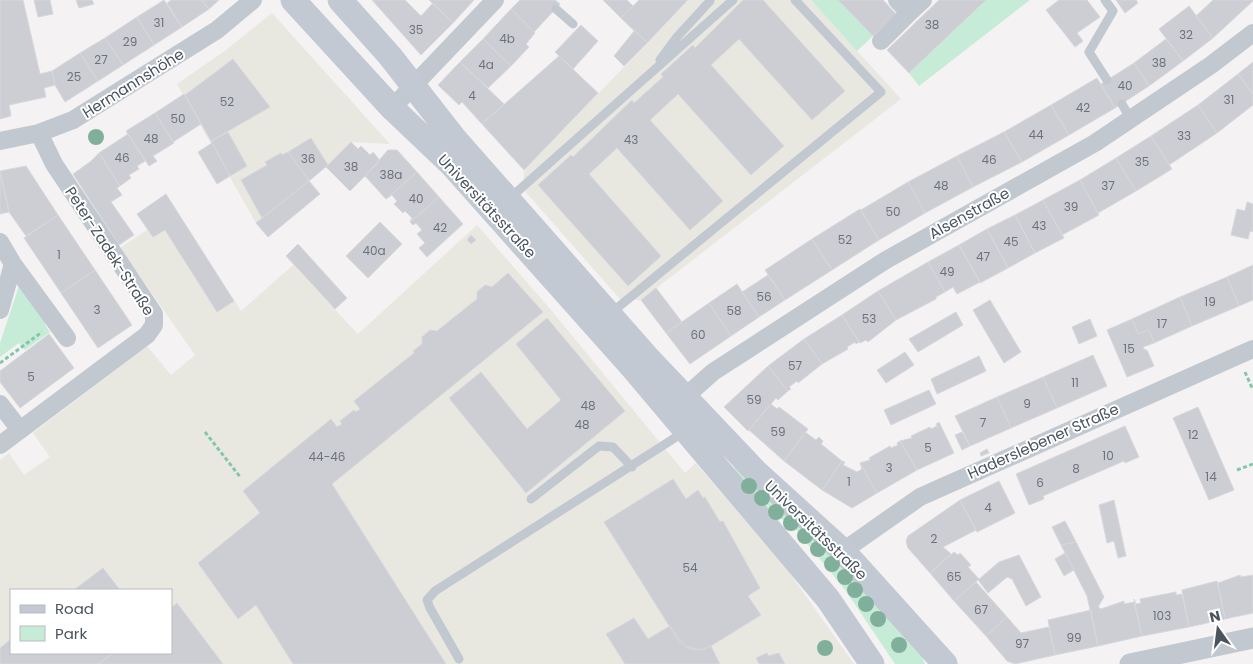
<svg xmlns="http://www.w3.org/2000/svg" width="1253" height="664" font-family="Poppins,sans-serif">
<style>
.commercial{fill:#e9e8e0;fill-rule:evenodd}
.green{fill:#c6ecd7}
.building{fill:#cdced4;stroke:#d7d8dd}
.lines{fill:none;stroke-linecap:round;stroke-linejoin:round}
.path{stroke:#81c7a9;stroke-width:3;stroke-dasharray:4 2.5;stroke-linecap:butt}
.service{stroke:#c1c8cf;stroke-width:9}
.minor{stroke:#c1c8cf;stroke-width:18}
.tertiary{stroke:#c1c8cf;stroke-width:21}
.secondary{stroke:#c2c9d3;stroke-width:25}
.tree{fill:#80b09b}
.labels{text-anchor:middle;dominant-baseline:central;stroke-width:4;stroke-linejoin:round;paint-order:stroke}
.number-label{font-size:12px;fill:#6c727c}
.street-label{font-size:15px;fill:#4b545e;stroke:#fff}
</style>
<rect width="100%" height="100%" fill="#f4f2f2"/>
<path class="commercial" d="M689,0H811L901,99L641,300L620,299L523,189L524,170Z
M272,13L390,144L351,142L326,167L256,223L177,84L226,50Z
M166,194L241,311L293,265L358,334L477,225L551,310L685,473L696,463L789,572L854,664H0V460L9,453L24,475L50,457L33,433L147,346L171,375L195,355L120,248L147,230L137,214ZM11,590H171V653H11Z"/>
<path class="green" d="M811,0H838L873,36L857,51Z
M986,0H1030L919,86L909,73Z
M19,286L47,323L45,325L50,332L25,350L19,343L0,357V343Z
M736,467L832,557L920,652L925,664H895L846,591L805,541L795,528L769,510L732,469Z"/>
<path class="building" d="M0,0H23L40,74L52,71L55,85L44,88L46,97L9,105L11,116L0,119Z
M34,0H50L53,14L38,17Z
M76,0H92L94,4L79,8Z
M164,0L182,27L154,45L137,17Z
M171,0H201L209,9L182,27L167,3Z
M201,0H219L209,9Z
M372,0H405L421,16L433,3L453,23L421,55Z
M429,0H474L453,23Z
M520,0H555L560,4L534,32L511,9Z
M603,0H627L633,6L621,18Z
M639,0H688L647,43L621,18Z
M743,0H763L845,91L812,120L739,39L711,65L784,146L751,175L678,94L650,120L723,201L690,230L617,148L589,174L661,256L628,286L538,185L571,155L573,157L632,100L634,103L663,77L661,74L693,45L695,48Z
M838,0H883L896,14L873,36Z
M939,0H986L909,73L887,50Z
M1059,0H1087L1100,17L1077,33L1083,41L1075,47L1046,10Z
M1116,0H1136L1138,3L1125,13Z
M1213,0H1253V1L1213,38L1196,16Z
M1189,6L1213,38L1183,61L1159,29Z
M511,9L535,33L526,44L529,47L511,66L483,39Z
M137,17L154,45L123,65L105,38Z
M581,25L598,41L573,69L555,52Z
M635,30L647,43L624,66L614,56Z
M105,38L123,65L98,81L80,53Z
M483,39L511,66L488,88L460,62Z
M1166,39L1183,61L1149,86L1134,63Z
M80,53L98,81L65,102L55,85L52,71Z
M559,56L598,93L524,170L482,124Z
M233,59L270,107L211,141L185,95Z
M460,62L504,104L482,124L462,102L459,105L438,85Z
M1253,62V94L1238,74Z
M1134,63L1149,86L1115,108L1101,84Z
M1238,74L1253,94V105L1217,133L1198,105Z
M1097,78L1115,108L1069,135L1051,105Z
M184,94L201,124L173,142L155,113Z
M1051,105L1069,135L1022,162L1004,132Z
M1198,105L1217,133L1169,165L1151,136Z
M155,113L174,143L153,156L157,161L149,166L126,131Z
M228,132L247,166L230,176L211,141Z
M1004,132L1022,162L973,187L957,156Z
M128,134L145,161L137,166L139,169L129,175L131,178L120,186L99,153Z
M1151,136L1172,169L1136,191L1116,158Z
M311,138L328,165L309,181L288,152Z
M351,142L358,149L361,146L370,155L373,152L379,159L378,163L350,191L326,167Z
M212,143L230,176L217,184L198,152Z
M388,150H397L417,172L386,199L365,176Z
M288,152L309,181L262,218L241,180L267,165L265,162L281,153L282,155Z
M99,153L120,186L117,188L122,195L111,202L134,235L119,245L73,174L90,162Z
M957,156L973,187L925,213L908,182Z
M1116,158L1136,191L1098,213L1080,180Z
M26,166L58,215L26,236L9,212L0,171Z
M0,171L9,212L0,214Z
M417,172L439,197L410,222L412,218L405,211L403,213L394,204L397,201L392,195L386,199Z
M1080,180L1099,215L1062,235L1043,200Z
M309,181L320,194L268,237L256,223Z
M908,182L925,213L879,240L861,210Z
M166,194L234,301L217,312L165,230L153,237L137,214Z
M439,197L463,224L427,257L419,248L425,243L417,234L422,230L416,223L413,225L410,222Z
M1043,200L1064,238L1035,253L1015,215Z
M1247,202L1253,204V232L1250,231L1248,239L1231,235L1237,209L1245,211Z
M860,209L879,240L832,270L812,239Z
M58,215L95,270L61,293L24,238Z
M1015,215L1035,253L1008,268L987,229Z
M380,222L402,244L368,278L346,256Z
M987,229L1008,268L980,283L959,245Z
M471,235L476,240L471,244L467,240Z
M812,239L832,270L785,300L765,270Z
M298,244L347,298L335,309L286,256Z
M959,245L980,282L957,294L953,287L945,292L928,262Z
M928,262L945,292L936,297V299L896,320L878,291Z
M1253,265V300L1239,306L1227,277Z
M95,270L132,325L98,348L61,293Z
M508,273L543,312L332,484L446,664H293L256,605L238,619L198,563L260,513L243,491L331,419L337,427L342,424L340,421L354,410L356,412L360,409L354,401L414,353L413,351L422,344V337L430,330L437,331L477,299V292L485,285L492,287Z
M768,275L785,300L759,317L742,292Z
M1227,277L1239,306L1192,326L1180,297Z
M737,284L759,317L731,336L709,303Z
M656,288L682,322L666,333L641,300Z
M878,291L896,320L868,342L866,340L860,343L842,315Z
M1180,297L1192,326L1154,343L1149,330L1138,334L1132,319Z
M990,300L1021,352L1004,363L973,310Z
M709,303L731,336L690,364L666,333Z
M956,312L963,325L918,352L909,339Z
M842,315L859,342L856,344L855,342L847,347L848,349L822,364L804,339Z
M547,318L625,411L526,493L449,398L481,372L527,429L561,400L516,344Z
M1090,319L1097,336L1079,344L1072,327Z
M1132,319L1138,334L1149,330L1154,343L1143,347L1145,350H1147L1154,366L1127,377L1107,330Z
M49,334L74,368L20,408L0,382V371Z
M804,339L822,364L798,383L797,381L789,387L791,389L788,391L768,366Z
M905,352L914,365L886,383L877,370Z
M1093,355L1107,386L1057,408L1043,377Z
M979,356L986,371L937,394L931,379Z
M768,366L788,391L778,400L776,398L748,431L724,407Z
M1043,377L1057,408L1011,428L997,397Z
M929,390L936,404L891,425L884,410Z
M997,397L1011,428L970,446L955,416Z
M771,404L777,409L779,407L808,429L784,461L749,430Z
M1198,407L1234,490L1209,500L1173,418Z
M939,422L954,453L917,470L900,441L912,438L911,436L930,427L931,429L937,426L936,424Z
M1125,426L1139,457L1125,463L1124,461L1043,496L1044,499L1029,505L1016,474Z
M805,432L816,440L819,437L823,441L821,444L842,461L822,490L784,461Z
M962,432L970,446L962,450L955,435Z
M900,441L917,470L877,493L860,463L870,460L869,458L890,446L891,448L898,445L897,443Z
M987,449L989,453L981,456L980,453Z
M842,461L845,462L843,465L857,472L862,469L860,463L877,493L852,508L822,490Z
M673,479L686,499L698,490L703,498L705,497L720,522L723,521L760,588L748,596L761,615L706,649L693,650L685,646L678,640L604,522Z
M999,481L1015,513L977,532L960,500Z
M960,500L976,530L943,547L951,554L930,573L908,548L906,541L908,536Z
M1114,500L1126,556L1118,558L1114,541L1107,543L1099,505Z
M1065,521L1076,542L1061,545L1052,527Z
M1076,542L1104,597L1098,607L1101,609L1124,601V604L1134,602L1142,636L1098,646L1087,596L1061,545Z
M954,552L958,555L960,553L971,565L968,567L979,579L954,601L930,573Z
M1065,553L1074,570L1064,576L1055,559Z
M1019,555L1041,597L1026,606L1012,579L1007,577L988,593L978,580L999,562Z
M103,568L120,590H74Z
M1240,575L1241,577L1253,575V613L1225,619L1218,583Z
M1217,581L1225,619L1189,627L1182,590Z
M976,582L1007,617L986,636L954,601Z
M1176,592V595L1182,594L1189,627L1142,636L1134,599L1136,604L1141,603L1140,599Z
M177,603L223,664H98L113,653H171V608Z
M1091,610L1098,646L1055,655L1048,620Z
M1007,617L1021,633L1049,627L1055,655L1015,664L1007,661L986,636Z
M634,618L648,639L670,626L685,646L700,650L711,646L720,664H625L606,634Z
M11,639V653H113L98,664H0V648Z
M767,653L768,656L779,653L785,664H759L756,658Z"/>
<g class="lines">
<path class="path" d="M0,363L42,332
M1245,372L1253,390
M205,432L241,478
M1237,470L1253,464"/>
<path class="service" d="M1105,0L1113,11L1089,52L1107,80
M556,9L573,24
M660,60L677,37L710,1
M1122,104L1131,120
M509,199L733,0
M611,313L881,92L795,0
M531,499L599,446L613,447L632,467
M459,659L430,608L427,600L435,591L684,432"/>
<path class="minor" d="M897,0L909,13L923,0
M881,41L909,13
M392,108L495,0
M0,141L39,133L73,120L217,30L253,0
M0,242L13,264L0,310
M13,264L67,338
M686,396L713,372L886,260L1095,143L1211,65L1253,33
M0,404L20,430
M0,445L147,335L154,325V314L54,164L39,133
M843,551L920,497L1253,349"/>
<path class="tertiary" d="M1130,664L1253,638"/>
<path class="secondary" d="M293,0L392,108L452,165L632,367L828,599L872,664
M340,0L390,56L454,138L647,357L756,472L843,551L945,664"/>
</g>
<g class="tree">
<circle cx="96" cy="137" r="8"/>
<circle cx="749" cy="486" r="8"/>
<circle cx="762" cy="498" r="8"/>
<circle cx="776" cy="512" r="8"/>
<circle cx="791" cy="523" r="8"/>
<circle cx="805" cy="536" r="8"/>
<circle cx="818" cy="549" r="8"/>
<circle cx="832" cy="564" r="8"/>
<circle cx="845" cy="577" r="8"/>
<circle cx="855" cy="590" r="8"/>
<circle cx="866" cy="604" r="8"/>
<circle cx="878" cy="619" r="8"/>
<circle cx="899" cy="645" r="8"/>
<circle cx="825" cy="648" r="8"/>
</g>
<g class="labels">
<g class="number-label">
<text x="159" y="22">31</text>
<text x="932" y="24">38</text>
<text x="416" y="29">35</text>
<text x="1186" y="34">32</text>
<text x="507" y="38">4b</text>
<text x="130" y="41">29</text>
<text x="101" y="59">27</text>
<text x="1159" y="62">38</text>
<text x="486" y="64">4a</text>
<text x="74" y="76">25</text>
<text x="1125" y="85">40</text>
<text x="472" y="95">4</text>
<text x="1229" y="99">31</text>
<text x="227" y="101">52</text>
<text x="1083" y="107">42</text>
<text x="178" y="118">50</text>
<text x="1036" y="134">44</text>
<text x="1184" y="135">33</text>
<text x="151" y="138">48</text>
<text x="631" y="139">43</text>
<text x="122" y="157">46</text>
<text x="308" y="158">36</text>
<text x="989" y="159">46</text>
<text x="1142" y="161">35</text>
<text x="351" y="166">38</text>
<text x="391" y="174">38a</text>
<text x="941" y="185">48</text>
<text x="1108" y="185">37</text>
<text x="416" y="198">40</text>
<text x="1071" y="206">39</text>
<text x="893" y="211">50</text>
<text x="1039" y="225">43</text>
<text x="440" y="227">42</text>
<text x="845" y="239">52</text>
<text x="1011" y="241">45</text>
<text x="374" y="250">40a</text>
<text x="59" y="254">1</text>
<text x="983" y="256">47</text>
<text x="947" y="271">49</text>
<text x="764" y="296">56</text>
<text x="1210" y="301">19</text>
<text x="97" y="309">3</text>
<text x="734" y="310">58</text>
<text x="869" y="318">53</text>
<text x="1162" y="323">17</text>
<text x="698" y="334">60</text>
<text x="1129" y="348">15</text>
<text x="795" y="365">57</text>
<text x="31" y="376">5</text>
<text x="1075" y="382">11</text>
<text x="754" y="399">59</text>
<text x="1027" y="403">9</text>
<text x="588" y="405">48</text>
<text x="983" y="422">7</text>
<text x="582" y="424">48</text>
<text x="778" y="431">59</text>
<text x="1193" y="434">12</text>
<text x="928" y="447">5</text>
<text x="1108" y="455">10</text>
<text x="327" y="456">44-46</text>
<text x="889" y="467">3</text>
<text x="1076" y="468">8</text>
<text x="1211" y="476">14</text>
<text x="849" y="481">1</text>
<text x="1040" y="482">6</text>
<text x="988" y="507">4</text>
<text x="934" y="538">2</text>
<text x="690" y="567">54</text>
<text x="954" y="576">65</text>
<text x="981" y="609">67</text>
<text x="1162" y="615">103</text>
<text x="1074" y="637">99</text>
<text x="1022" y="643">97</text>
</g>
<g class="street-label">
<text transform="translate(133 83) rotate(-32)">Hermannshöhe</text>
<text transform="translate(487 206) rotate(47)">Universitätsstraße</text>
<text transform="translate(969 213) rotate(-29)">Alsenstraße</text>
<text transform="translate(110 251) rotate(57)">Peter-Zadek-Straße</text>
<text transform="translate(1043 441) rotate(-24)">Haderslebener Straße</text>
<text transform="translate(816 530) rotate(44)">Universitätsstraße</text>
</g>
</g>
<rect x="10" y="589" width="162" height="65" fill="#ffffff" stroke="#b7bbbf"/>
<rect x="20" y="605" width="25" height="8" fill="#c2c9d3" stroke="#b7bbbf"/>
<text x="55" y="614" font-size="15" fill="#4b545e">Road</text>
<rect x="20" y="626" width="25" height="15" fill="#c6ecd7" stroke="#b7bbbf"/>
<text x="55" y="639" font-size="15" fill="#4b545e">Park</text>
<g transform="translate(1218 629) rotate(346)" stroke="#ffffff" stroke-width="4" paint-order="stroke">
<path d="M0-4L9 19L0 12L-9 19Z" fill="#4b545e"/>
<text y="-8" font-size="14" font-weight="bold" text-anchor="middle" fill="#4b545e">N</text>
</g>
</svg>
